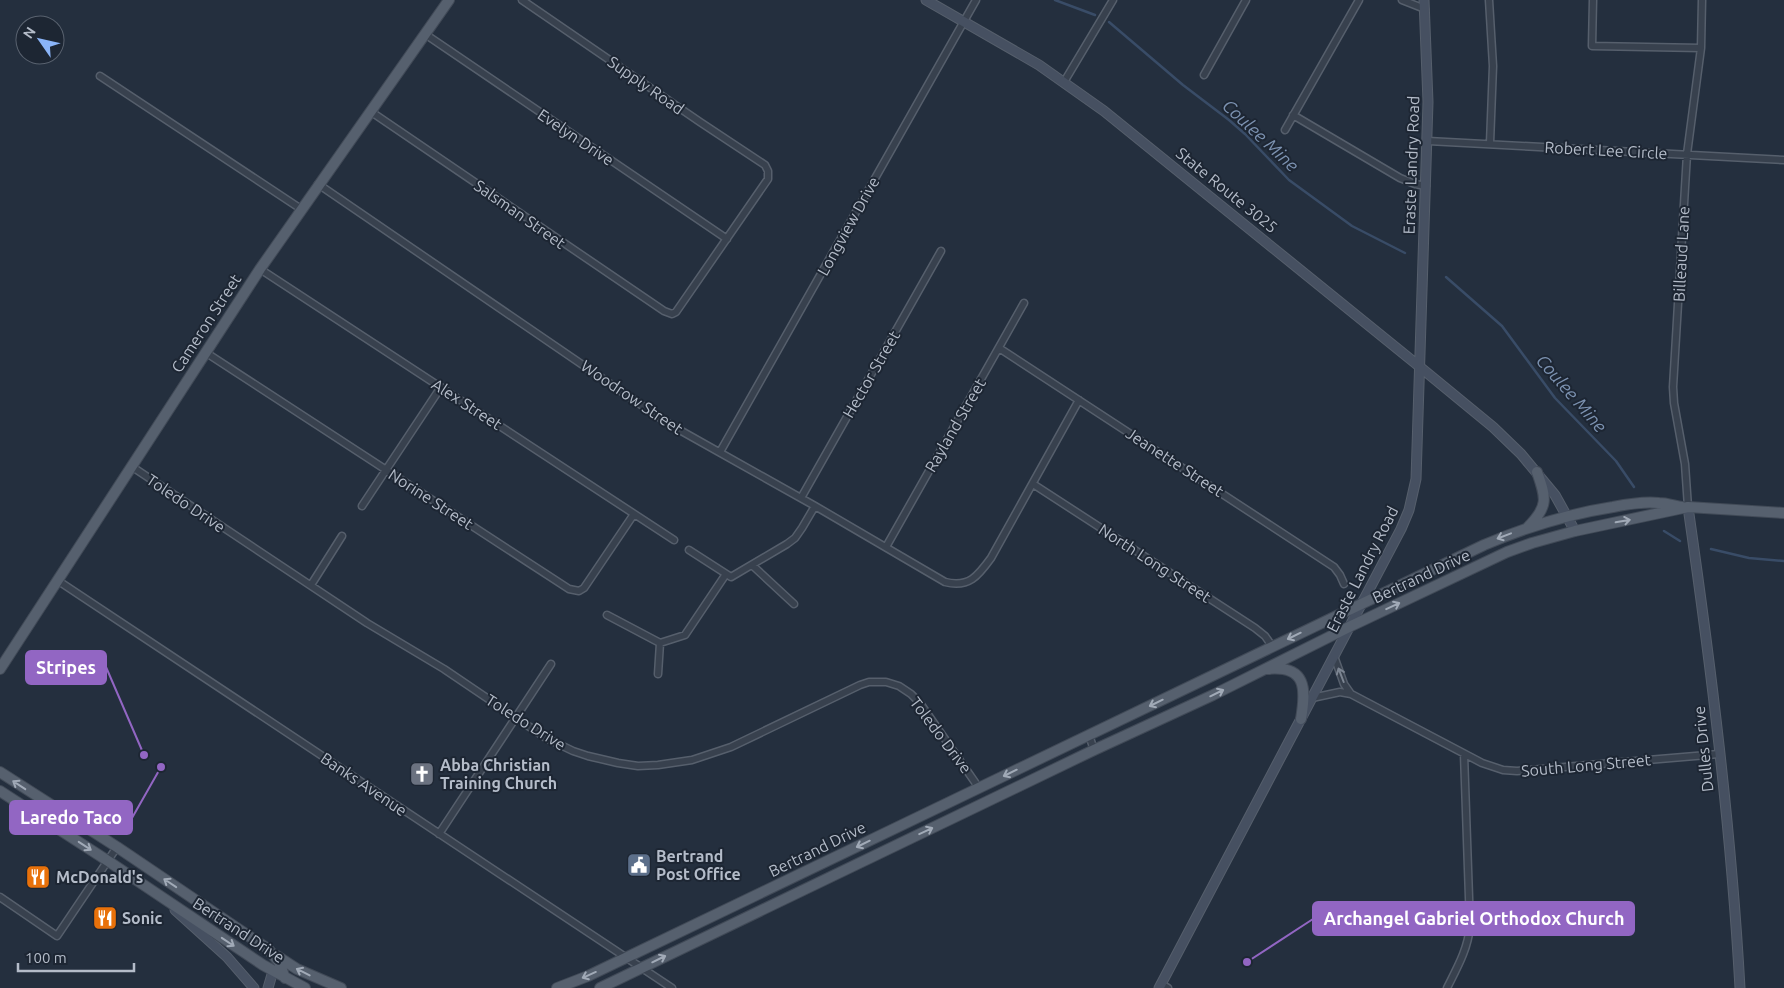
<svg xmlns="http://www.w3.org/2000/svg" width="1784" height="988" font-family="Ubuntu,sans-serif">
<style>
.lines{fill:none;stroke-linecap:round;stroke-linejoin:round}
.stream{stroke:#394c67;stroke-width:2.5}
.street-casing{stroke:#565f6c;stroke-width:9}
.secondary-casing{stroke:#565f6c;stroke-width:11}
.primary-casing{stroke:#414a57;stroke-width:12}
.street{stroke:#38414e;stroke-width:6}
.secondary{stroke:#465061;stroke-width:9}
.primary{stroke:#56606e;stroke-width:10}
.oneway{stroke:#a1aab7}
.oneway2{stroke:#7c8592}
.labels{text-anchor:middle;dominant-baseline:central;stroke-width:4;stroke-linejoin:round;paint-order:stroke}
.street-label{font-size:16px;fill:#b4bcc9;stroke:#1d2633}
.poi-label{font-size:16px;font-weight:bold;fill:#b4bcc9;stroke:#1d2633;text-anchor:start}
.water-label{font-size:18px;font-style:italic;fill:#7c92b1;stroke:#1d2633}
.leader{fill:none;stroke:#9266c3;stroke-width:2}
.callout-dot{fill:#9266c3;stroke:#1d2633;stroke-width:2}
.callout{fill:#9266c3;stroke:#9266c3;stroke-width:2}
.callout-label{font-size:18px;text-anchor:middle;font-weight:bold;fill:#fff}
</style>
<rect width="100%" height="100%" fill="#242f3e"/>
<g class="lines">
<path class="stream" d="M1055,0L1095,15
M1109,22L1183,85L1229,120L1245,134L1289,180L1352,226L1405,253
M1446,277L1502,326L1555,398L1616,461L1634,487
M1664,531L1680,541
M1711,549L1749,558L1784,561"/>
<defs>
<path id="street" d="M1402,0L1425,9
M1489,0L1493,66L1490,143
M1593,0L1592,46L1701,48
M425,34L727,239
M1204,75L1246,0
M100,76L301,209
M1064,82L1113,0
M370,111L664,311L672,314L676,312L768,179V171L765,165L700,122L522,0
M1293,115L1400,178L1415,184L1426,186
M1285,130L1359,0
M1428,141L1784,160
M318,184L669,424L815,506L945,582C969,588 978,576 991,558L1079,400
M260,269L674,540
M999,348L1334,567L1340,575L1344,584
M205,352L569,589L579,591L584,588L634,514
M720,452L976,0
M131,466L367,623L444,669L546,738L573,751L588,756L618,763L638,766L658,765L692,760L731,747L860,685L869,682H886L899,686L911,694L920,703L979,788
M1033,484L1255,628L1265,636L1272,646
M801,498L941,251
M362,506L441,387
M1688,507L1685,464L1674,403L1673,387L1687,154L1701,48L1702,0
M886,547L1024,303
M689,550L731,577L787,544L795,538L802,528L815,506
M752,565L794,604
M57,580L672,988
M311,585L342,536
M607,615L660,643L658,674
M660,643L685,635L726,574
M1334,656L1344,684L1351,694
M1312,698L1340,692L1351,694L1482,763L1503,770L1517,771L1719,754
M1089,735L1094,750
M439,834L551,664
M0,897L57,936L117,847
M1161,984L1168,988
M1447,988C1457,968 1468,949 1470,926L1464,754"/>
<path id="secondary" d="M926,0L1039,65L1104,111L1420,367L1493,427L1521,454L1555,495L1575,531
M1688,507C1711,667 1731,827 1740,988
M175,910L227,957L254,988
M268,988L273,971
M1159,988L1401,529L1409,510L1416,479L1428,102L1424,0"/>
<path id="primary" d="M1528,527C1549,506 1546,498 1537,472
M0,669L260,269L449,0
M1267,669C1307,665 1306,689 1301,719
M0,772L117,847L268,949L279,962L285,978
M0,791L108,861L263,965L305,988
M277,956L297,969L341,988
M557,988L588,976L1484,545C1526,527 1568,514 1613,507C1628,504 1644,501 1659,503C1667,503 1675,506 1682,507
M600,988L1094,750L1213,695L1349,627L1507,552L1532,543L1575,531L1688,507L1784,513"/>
</defs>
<use href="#street" class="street-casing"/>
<use href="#secondary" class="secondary-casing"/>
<use href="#primary" class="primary-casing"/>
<use href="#street" class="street"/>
<use href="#secondary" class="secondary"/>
<use href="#primary" class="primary"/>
</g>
<defs><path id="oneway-shaft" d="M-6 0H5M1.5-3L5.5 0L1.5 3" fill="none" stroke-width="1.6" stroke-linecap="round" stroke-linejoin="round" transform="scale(1.25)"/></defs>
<g class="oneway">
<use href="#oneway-shaft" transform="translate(1623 521) rotate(-10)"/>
<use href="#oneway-shaft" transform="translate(1504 536) rotate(159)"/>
<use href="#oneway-shaft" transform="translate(1393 606) rotate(-25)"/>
<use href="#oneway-shaft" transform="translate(1294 636) rotate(154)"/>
<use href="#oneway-shaft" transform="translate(1217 693) rotate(-26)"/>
<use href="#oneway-shaft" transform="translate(1156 703) rotate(154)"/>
<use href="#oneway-shaft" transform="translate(1010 773) rotate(154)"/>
<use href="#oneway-shaft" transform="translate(19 785) rotate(-147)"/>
<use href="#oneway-shaft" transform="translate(926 831) rotate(-25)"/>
<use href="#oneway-shaft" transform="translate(863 844) rotate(154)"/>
<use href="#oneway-shaft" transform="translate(85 846) rotate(33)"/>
<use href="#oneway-shaft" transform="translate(170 883) rotate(-146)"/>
<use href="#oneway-shaft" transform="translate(228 942) rotate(34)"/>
<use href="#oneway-shaft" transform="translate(659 959) rotate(-26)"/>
<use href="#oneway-shaft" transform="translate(303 972) rotate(-153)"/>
<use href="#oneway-shaft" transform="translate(589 975) rotate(156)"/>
</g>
<use class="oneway2" href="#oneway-shaft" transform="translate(1341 675) rotate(-111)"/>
<defs>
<symbol id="church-square" viewBox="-11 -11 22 22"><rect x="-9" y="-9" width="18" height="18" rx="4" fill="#6b7280" stroke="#1d2633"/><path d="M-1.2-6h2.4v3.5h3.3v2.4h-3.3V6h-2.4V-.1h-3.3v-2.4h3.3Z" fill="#fff"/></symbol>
<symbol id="civic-square" viewBox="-11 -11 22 22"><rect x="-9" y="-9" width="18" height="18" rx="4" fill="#5c6f8a" stroke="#1d2633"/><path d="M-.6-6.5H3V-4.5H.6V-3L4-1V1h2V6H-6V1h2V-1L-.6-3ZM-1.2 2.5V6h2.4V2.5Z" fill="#fff"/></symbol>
<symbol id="restaurant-square" viewBox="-11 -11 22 22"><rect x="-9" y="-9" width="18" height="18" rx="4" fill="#e8710a" stroke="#1d2633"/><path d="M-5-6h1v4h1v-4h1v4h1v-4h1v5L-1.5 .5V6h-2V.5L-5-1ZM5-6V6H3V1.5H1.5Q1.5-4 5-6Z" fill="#fff"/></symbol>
</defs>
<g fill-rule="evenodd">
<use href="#church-square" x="408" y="760" width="28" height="28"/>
<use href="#civic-square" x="625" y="851" width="28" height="28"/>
<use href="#restaurant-square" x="24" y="863" width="28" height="28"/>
<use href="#restaurant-square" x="91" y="904" width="28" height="28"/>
</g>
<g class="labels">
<g class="street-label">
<text transform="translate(646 85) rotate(35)">Supply Road</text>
<text transform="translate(576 137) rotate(34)">Evelyn Drive</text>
<text transform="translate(1606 150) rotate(3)">Robert Lee Circle</text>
<text transform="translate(1411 165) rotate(-88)">Eraste Landry Road</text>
<text transform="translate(1227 190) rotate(39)">State Route 3025</text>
<text transform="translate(520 214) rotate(35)">Salsman Street</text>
<text transform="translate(848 226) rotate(-61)">Longview Drive</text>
<text transform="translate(1681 254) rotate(-87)">Billeaud Lane</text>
<text transform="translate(206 323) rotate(-57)">Cameron Street</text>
<text transform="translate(871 374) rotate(-60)">Hector Street</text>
<text transform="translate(632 397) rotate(34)">Woodrow Street</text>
<text transform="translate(467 404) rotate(33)">Alex Street</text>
<text transform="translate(955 425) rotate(-60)">Rayland Street</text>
<text transform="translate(1175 462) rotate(33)">Jeanette Street</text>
<text transform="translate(431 499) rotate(33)">Norine Street</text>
<text transform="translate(186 503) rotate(34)">Toledo Drive</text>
<text transform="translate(1155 563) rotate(33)">North Long Street</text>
<text transform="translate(1362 569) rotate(-63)">Eraste Landry Road</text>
<text transform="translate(1421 576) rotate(-25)">Bertrand Drive</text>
<text transform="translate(526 722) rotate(32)">Toledo Drive</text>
<text transform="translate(941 735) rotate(53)">Toledo Drive</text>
<text transform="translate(1703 749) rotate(-96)">Dulles Drive</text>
<text transform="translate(1586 765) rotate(-5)">South Long Street</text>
<text transform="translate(364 784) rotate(34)">Banks Avenue</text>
<text transform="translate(817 849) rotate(-26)">Bertrand Drive</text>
<text transform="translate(239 930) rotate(33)">Bertrand Drive</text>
</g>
<g class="poi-label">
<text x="440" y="765">Abba Christian<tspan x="440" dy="18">Training Church</tspan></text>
<text x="656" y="856">Bertrand<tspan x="656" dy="18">Post Office</tspan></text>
<text x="56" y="877">McDonald's</text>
<text x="122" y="918">Sonic</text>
</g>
<g class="water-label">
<text transform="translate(1261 135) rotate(43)">Coulee Mine</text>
<text transform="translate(1572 393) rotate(49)">Coulee Mine</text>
</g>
</g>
<path class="leader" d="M144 755L106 667M161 767L132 818M1247 962L1313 919"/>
<g class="callout-dot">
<circle cx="144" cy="755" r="5"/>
<circle cx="161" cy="767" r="5"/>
<circle cx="1247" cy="962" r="5"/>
</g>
<g class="callout">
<rect x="26" y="651" width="80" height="33" rx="5"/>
<rect x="10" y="801" width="122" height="33" rx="5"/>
<rect x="1313" y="902" width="321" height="33" rx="5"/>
</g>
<g class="callout-label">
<text x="66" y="674">Stripes</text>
<text x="71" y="824">Laredo Taco</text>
<text x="1474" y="925">Archangel Gabriel Orthodox Church</text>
</g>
<g transform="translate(40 40) rotate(304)"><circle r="24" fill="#1d2633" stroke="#59626f"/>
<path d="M0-4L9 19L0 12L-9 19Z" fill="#8ab4f8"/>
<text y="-8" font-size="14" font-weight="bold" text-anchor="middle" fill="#b4bcc9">N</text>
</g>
<path d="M18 963v8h116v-8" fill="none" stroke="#b4bcc9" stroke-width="2.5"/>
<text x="25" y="963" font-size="15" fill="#b4bcc9" stroke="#1d2633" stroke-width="4" paint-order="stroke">100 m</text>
</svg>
